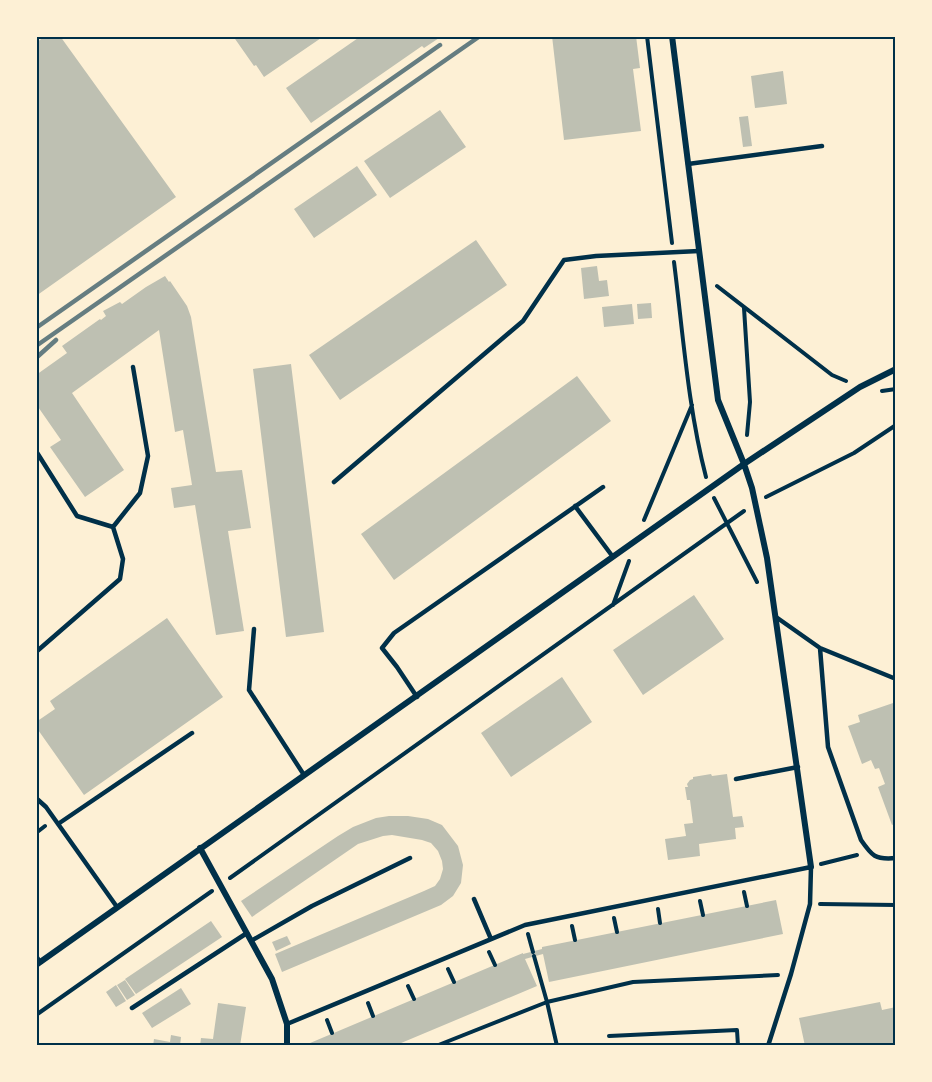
<svg xmlns="http://www.w3.org/2000/svg" width="932" height="1082" font-family="'DM Sans',sans-serif">
<style>
.building{fill:#bec0b2}
.lines{fill:none;stroke-linecap:round;stroke-linejoin:round}
.path{stroke:#003049;stroke-width:4}
.service{stroke:#003049;stroke-width:4.5}
.minor{stroke:#003049;stroke-width:6}
.rail{stroke:#657d81;stroke-width:4.5}
.neatline{fill:none;stroke:#003049;stroke-width:2}
</style>
<rect width="100%" height="100%" fill="#fdf0d5"/>
<path class="building" d="M45,36H60L176,197L36,296V43Z
M233,36H324L264,77L256,65L254,66Z
M361,36H442L424,48L422,46L311,123L286,88Z
M552,36H636L640,68L633,69L641,131L564,140Z
M783,71L787,104L755,108L751,76Z
M440,110L466,147L390,198L364,161Z
M748,116L752,146L743,147L739,117Z
M357,166L377,195L314,238L294,209Z
M476,240L507,285L340,400L309,355Z
M597,266L599,281L607,280L609,296L584,299L581,268Z
M165,276L169,282L170,281L187,306L191,317L216,472L242,470L251,528L228,531L244,631L216,635L195,505L174,508L171,488L192,485L183,430L175,432L159,330L72,393L124,470L85,497L50,447L61,440L36,404V375L67,353L62,346L100,319L101,320L106,316L103,311L120,302L122,304L146,287Z
M651,303L652,318L638,319L637,304Z
M632,304L634,324L604,327L602,307Z
M291,364L324,632L286,637L253,369Z
M577,376L611,421L394,580L361,534Z
M694,595L724,639L643,695L613,650Z
M167,618L223,697L84,795L36,727V722L55,709L50,701Z
M562,677L592,722L511,777L481,733Z
M896,702V823L892,825L878,787L885,784L879,768L875,769L871,760L862,764L848,726L860,722L858,715Z
M711,774L712,776L727,774L733,817L742,816L744,827L735,828L736,839L699,844L700,856L668,860L665,839L686,836L684,824L693,823L690,800H687L685,787H688L687,784L690,780L693,779V777Z
M389,816H408L428,819L442,825L458,846L463,865L461,883L453,896L441,905L282,972L275,954L424,891L435,886L440,879L443,869L442,861L438,851L431,843L422,840L392,835L383,836L358,844L252,917L241,901L338,836L353,827L376,818Z
M776,900L783,934L549,982L543,954L525,959L537,986L394,1046H303L523,953V954L542,949V947Z
M211,921L222,937L136,994L125,979Z
M287,936L291,944L276,951L272,942Z
M125,980L135,995L127,1000L117,985Z
M116,985L126,1001L116,1007L106,992Z
M181,988L191,1004L152,1028L142,1013Z
M880,1002L882,1010L896,1007V1046H805L799,1018Z
M218,1003L246,1007L240,1046L231,1044L230,1046H200L201,1038L213,1039Z
M171,1035L181,1037L180,1046H153L154,1039L170,1042Z"/>
<g class="lines">
<path class="path" d="M647,36L672,243
M674,262C683,333 688,408 706,477
M717,286L832,375L846,381
M744,308L750,402L747,435
M882,391L896,389
M766,497L854,453L896,425
M714,498L757,582
M644,520L692,405
M613,605L629,561
M36,833L45,826
M821,864L857,855
M230,878L744,511
M744,892L747,906
M700,901L703,915
M820,904L896,905
M658,909L660,923
M614,918L617,932
M572,926L575,940
M528,934L533,952
M489,952L495,965
M534,956L547,1002L557,1046
M448,969L454,982
M408,986L414,999
M368,1003L373,1016
M36,1015L212,891
M327,1020L332,1033
M609,1036L737,1030L738,1046
M436,1046L547,1002L633,982L778,975"/>
<path class="service" d="M688,164L822,146
M36,451L77,516L113,527
M334,482L523,321L564,260L596,256L699,251
M575,506L613,557
M113,527L140,493L148,456L133,367
M776,617L820,648L896,679
M254,629L249,690L304,775
M820,648L828,747L861,840C872,856 875,860 896,858
M36,652L120,579L123,559L113,527
M417,697L397,667L382,648L394,633L603,487
M736,779L798,767
M36,798L46,807L117,907
M58,824L192,733
M474,899L491,939
M251,941L312,906L410,858
M36,956L40,962
M132,1008L247,933
M287,1024L525,925L811,867L810,904L791,974L768,1046"/>
<path class="minor" d="M672,36L718,400L744,464L752,488L767,558L811,867
M200,848L272,979L287,1024V1046
M36,965L744,464L860,387L896,369"/>
<path class="rail" d="M36,328L440,45
M36,346L480,36
M36,358L56,340"/>
</g>
<rect width="932" height="1082" fill="none" stroke="#fdf0d5" stroke-width="75"/>
<rect x="38" y="38" width="856" height="1006" class="neatline"/>
</svg>
